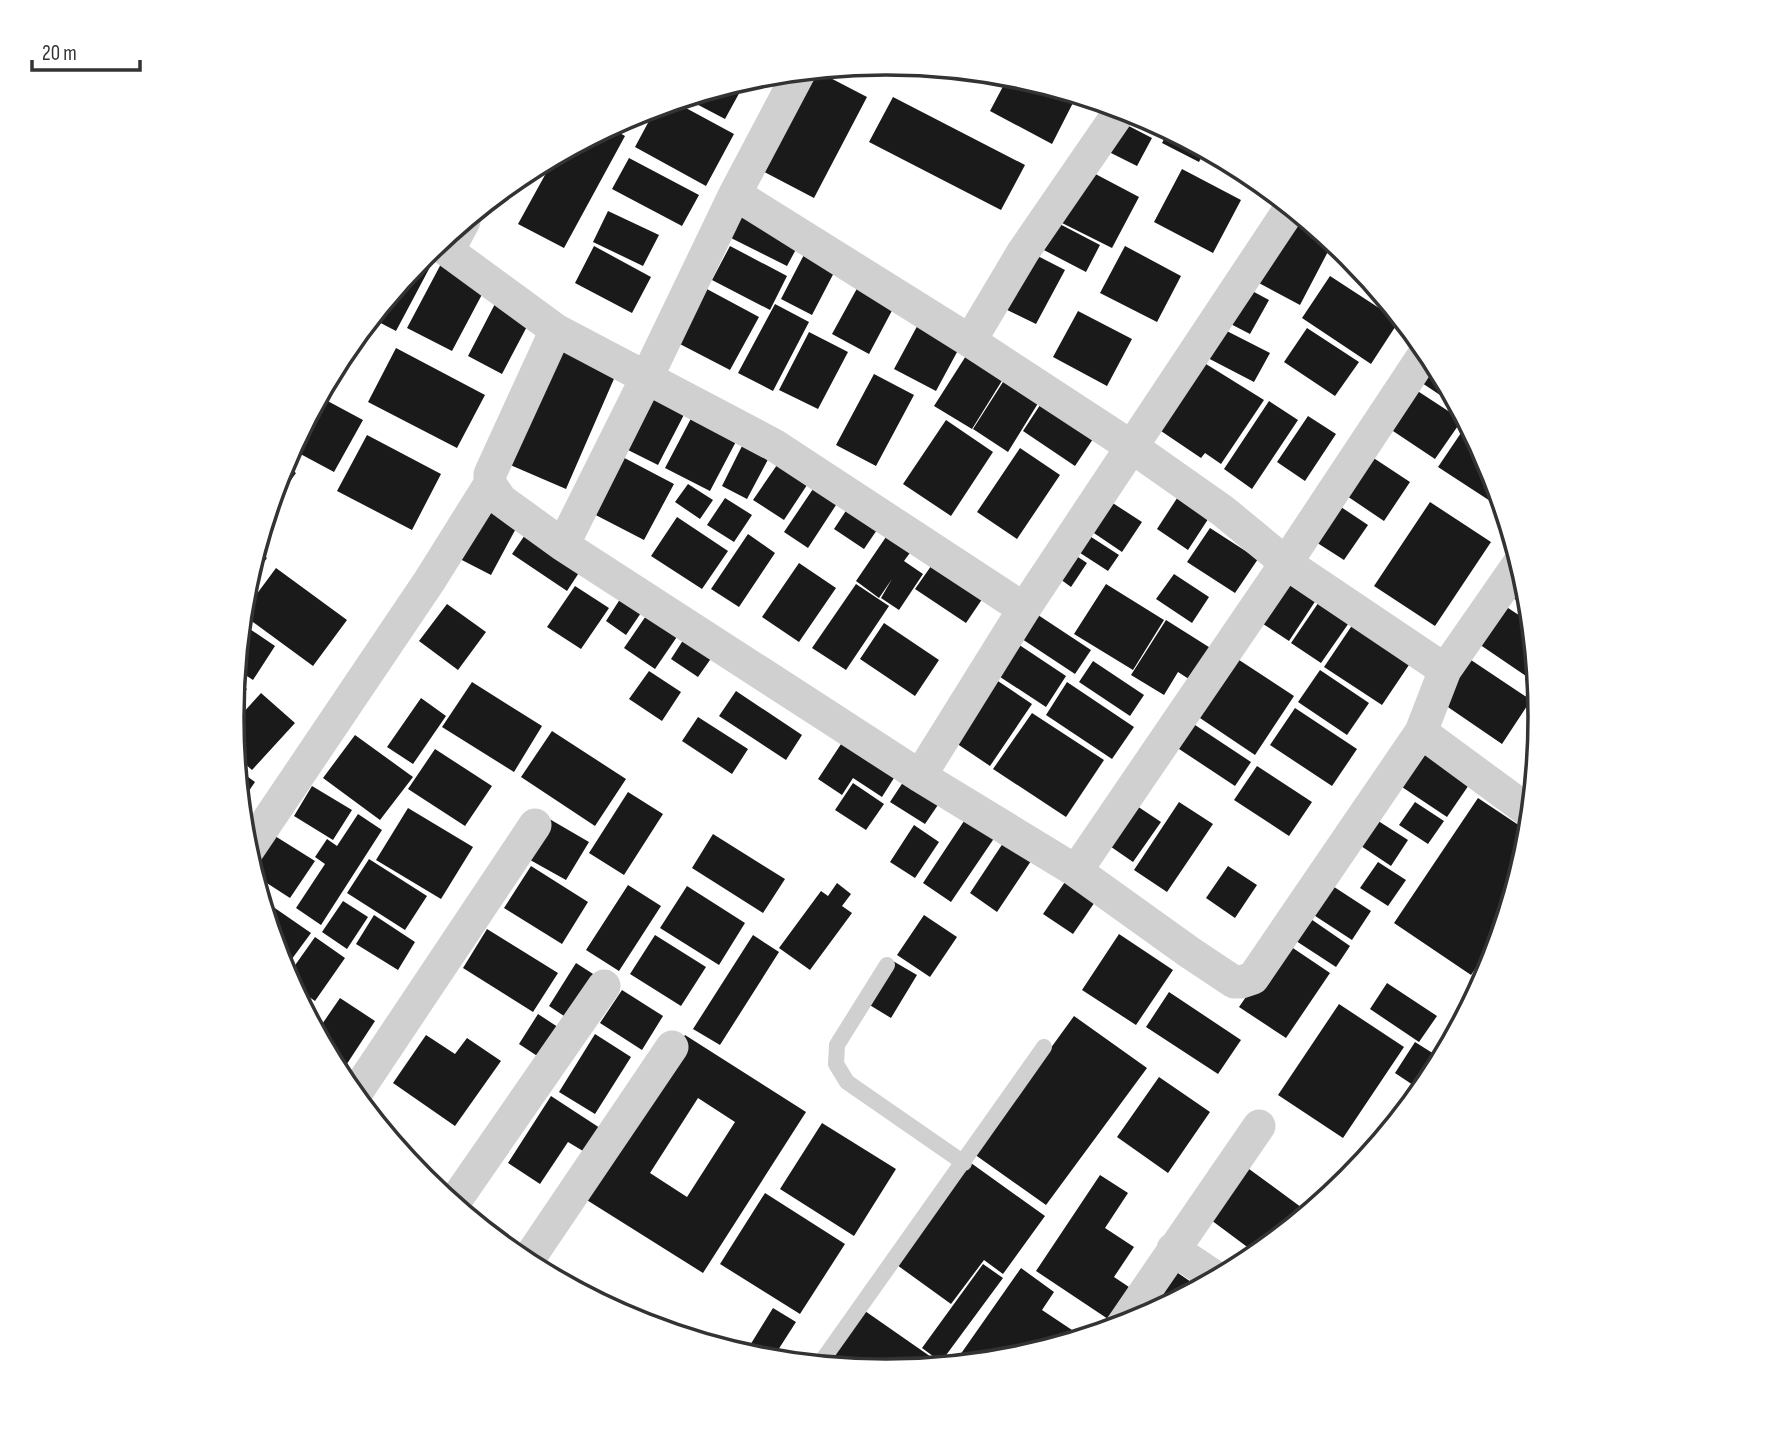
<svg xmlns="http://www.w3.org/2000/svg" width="1772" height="1435" font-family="'Sofia Sans Condensed',sans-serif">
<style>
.building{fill:#1a1a1a;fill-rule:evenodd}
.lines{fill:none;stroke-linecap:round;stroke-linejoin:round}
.service{stroke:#d0d0d0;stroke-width:16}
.minor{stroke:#d0d0d0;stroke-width:33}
.rim{fill:none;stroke:#333;stroke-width:3.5}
</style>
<rect width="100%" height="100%" fill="#fff"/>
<path class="building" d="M815,70L867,97L814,198L753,166Z
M1009,75L1077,95L1052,144L990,111Z
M747,79L725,119L685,98Z
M893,97L1025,165L1001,210L869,142Z
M673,101L734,134L706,186L635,147L657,106Z
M1135,112L1166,129L1161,137L1130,121Z
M1121,122L1152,138L1137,166L1107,151Z
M609,127L625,136L564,248L518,224L556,155Z
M1169,130L1205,150L1199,162L1162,143Z
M629,158L699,195L682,226L612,189Z
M1086,169L1139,197L1112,248L1058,221Z
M1182,169L1241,200L1213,253L1154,222Z
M741,210L801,240L787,266L727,236Z
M608,211L659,235L643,266L593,242Z
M1295,211L1333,242L1300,305L1257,282Z
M1054,221L1100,245L1086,272L1040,248Z
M594,246L651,277L632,313L575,283Z
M730,246L787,276L770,310L712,280Z
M1125,246L1181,276L1157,322L1100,293Z
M808,247L839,263L812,315L781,299Z
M431,249L438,252L396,331L371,318Z
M1028,251L1065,270L1036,324L999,306Z
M442,262L487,285L452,351L407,328Z
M1330,276L1399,321L1371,364L1302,318Z
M860,283L896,303L869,354L832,334Z
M1241,285L1269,300L1250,334L1223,320Z
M705,288L759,317L730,370L676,342Z
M497,300L532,317L502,374L468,356Z
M775,304L809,322L773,391L738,373Z
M1078,311L1132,339L1107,386L1053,357Z
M921,319L963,341L936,391L894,369Z
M1217,326L1270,353L1254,382L1202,355Z
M1307,328L1359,362L1335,396L1284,362Z
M809,332L848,352L818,409L779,390Z
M556,338L620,365L566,489L501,461Z
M396,348L485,395L457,448L368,402Z
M971,348L1008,371L972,429L934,406Z
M1431,355L1458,407L1416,379Z
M1206,364L1264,400L1221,464L1205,453L1201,458L1161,431Z
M1010,371L1045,392L1008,452L973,429Z
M874,374L914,395L876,466L836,445Z
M654,387L689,405L658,465L622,447Z
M1413,388L1462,420L1435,459L1387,427Z
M322,398L363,420L334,472L293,450Z
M1269,401L1298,420L1252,489L1224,469Z
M1042,402L1095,436L1075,466L1023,431Z
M696,409L741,432L710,491L665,468Z
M1308,416L1336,434L1305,481L1277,462Z
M946,420L993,452L951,516L903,484Z
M1467,424L1491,467L1504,510L1438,467Z
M367,435L441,474L412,530L337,491Z
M747,436L773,450L747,499L722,486Z
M1020,448L1060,475L1017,539L977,512Z
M615,453L674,484L644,540L586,510Z
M1366,453L1410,482L1384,521L1341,492Z
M779,462L809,482L784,520L753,500Z
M283,464L296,473L268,512L281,467Z
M688,484L713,500L700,519L675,502Z
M815,486L838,502L808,548L784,532Z
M1183,489L1214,510L1188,550L1157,529Z
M725,498L752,515L734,542L707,525Z
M1105,498L1142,522L1122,552L1085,527Z
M853,500L883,521L864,549L834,529Z
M1332,501L1368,525L1344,560L1308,537Z
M1430,502L1491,542L1435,626L1374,586Z
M487,504L520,521L491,575L458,558Z
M677,517L728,551L702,589L651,556Z
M1210,528L1258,559L1235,593L1187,562Z
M529,529L584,565L567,591L512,554Z
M1085,533L1119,555L1108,571L1074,549Z
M748,534L775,553L739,607L711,589Z
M888,534L912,550L904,561L923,574L899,610L881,598L892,579L879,598L856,581Z
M256,550L267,558L245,589H244Z
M1072,553L1087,563L1071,587L1056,576Z
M936,559L987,592L966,623L915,589Z
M799,563L836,588L799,642L762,617Z
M276,568L347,620L313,666L242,614Z
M1290,570L1322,591L1289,641L1257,620Z
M1174,574L1209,597L1192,623L1156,599Z
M1524,576L1528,590L1530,609L1510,596Z
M856,584L889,606L846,670L812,648Z
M1106,584L1164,620L1133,670L1074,634Z
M575,586L609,608L581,649L547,627Z
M624,593L645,607L626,635L606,621Z
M1323,596L1353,617L1321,663L1291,643Z
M447,604L486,632L458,670L419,641Z
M1502,604L1531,623L1536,674L1532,680L1476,642Z
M652,607L683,628L655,669L624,648Z
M1029,609L1091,650L1075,674L1013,633Z
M1357,618L1415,656L1382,705L1324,667Z
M1166,620L1212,649L1192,681L1178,672L1164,695L1131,675Z
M241,623L275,646L253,680L236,669Z
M884,623L939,660L915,696L860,659Z
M689,631L717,650L698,677L671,659Z
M1012,640L1066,676L1046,707L991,671Z
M1233,656L1294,696L1255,755L1194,714Z
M1471,660L1531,700L1502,744L1442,703Z
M1093,661L1144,695L1130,716L1079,682Z
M1320,670L1369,703L1347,735L1298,702Z
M649,671L681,692L662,721L629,699Z
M992,677L1032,704L990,766L950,739Z
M235,680L247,689L233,707V701Z
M472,682L542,726L514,772L442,727Z
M1067,682L1134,727L1112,759L1046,715Z
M736,691L802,735L786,760L719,716Z
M261,693L295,723L252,770L235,755L232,725Z
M421,698L446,716L413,764L387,747Z
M1295,708L1357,749L1332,786L1270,745Z
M1032,713L1104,760L1066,817L993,769Z
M698,717L748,749L732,774L682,741Z
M1186,719L1251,762L1235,786L1170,743Z
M552,731L626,779L595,826L521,777Z
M355,735L413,777L380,820L323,778Z
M847,735L899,770L882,797L853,778L842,795L818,779Z
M1423,742L1475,776L1447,817L1396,783Z
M435,749L492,786L465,826L408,789Z
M1257,766L1312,802L1289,836L1234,800Z
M237,769L255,782L240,804L239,792Z
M909,773L944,796L925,824L890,802Z
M853,783L884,804L866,830L835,810Z
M312,786L352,810L333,840L294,816Z
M628,792L663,814L624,875L589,853Z
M1478,798L1529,832L1528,846L1503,928L1471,975L1394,923Z
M1131,802L1161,822L1133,862L1104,842Z
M1179,802L1213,824L1167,892L1134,870Z
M1415,802L1444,821L1428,844L1399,825Z
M408,808L473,847L441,899L376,860Z
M970,812L999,831L951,902L923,883Z
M358,814L382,830L321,925L296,908L325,864L315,857L327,839L337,846Z
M546,817L589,842L566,880L523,856Z
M1372,817L1408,840L1391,866L1355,842Z
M914,825L939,842L915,878L890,862Z
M267,831L315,861L290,898L253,874L248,859Z
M713,834L785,879L763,913L692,868Z
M1009,834L1037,852L997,912L970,893Z
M369,859L427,896L405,930L347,893Z
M1378,862L1406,880L1388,906L1360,888Z
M531,866L588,902L562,944L504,908Z
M1228,866L1257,885L1235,918L1206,898Z
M1069,876L1099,896L1073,934L1043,914Z
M1325,881L1371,911L1352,940L1306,910Z
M837,883L851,894L842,906L852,913L810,970L779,948L821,891L828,896Z
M628,885L661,906L619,971L586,950Z
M687,886L745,923L719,965L660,928Z
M343,901L368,917L347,949L322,932Z
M269,904L311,933L283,971L264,911Z
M374,915L415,942L398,970L356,944Z
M924,915L957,937L930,977L897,955Z
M1305,915L1350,946L1336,967L1290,937Z
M487,929L558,973L533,1012L463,968Z
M1119,934L1173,970L1136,1025L1082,990Z
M655,935L706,967L681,1006L630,974Z
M753,935L779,952L720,1045L693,1029Z
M315,937L345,958L315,1001L289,983L286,978Z
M1284,942L1330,973L1286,1038L1239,1007Z
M893,961L917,975L891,1018L868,1004Z
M576,963L604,981L576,1024L549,1006Z
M1387,983L1437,1016L1419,1042L1370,1009Z
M622,990L663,1016L642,1050L600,1023Z
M1169,992L1241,1040L1218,1074L1146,1027Z
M340,998L375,1021L339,1076L316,1033Z
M1339,1004L1404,1047L1343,1138L1278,1095Z
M538,1014L567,1033L548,1063L519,1044Z
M1074,1016L1147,1068L1046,1205L974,1154Z
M595,1034L631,1057L595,1114L559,1092Z
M426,1035L455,1054L467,1038L501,1061L455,1126L393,1083Z
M685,1035L806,1112L703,1273L582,1197ZM698,1098L735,1122L687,1197L650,1173Z
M1415,1042L1442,1059L1422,1091L1395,1073Z
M1159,1077L1210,1112L1168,1173L1117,1137Z
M551,1096L603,1130L588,1154L568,1142L540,1184L508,1163Z
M822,1123L896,1169L854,1236L780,1189Z
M971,1163L1045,1216L1003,1274L984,1260L951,1304L897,1265Z
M1245,1166L1309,1213L1258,1255L1207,1217Z
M1100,1175L1128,1193L1105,1228L1134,1247L1114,1277L1129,1287L1108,1319L1036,1271Z
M765,1193L845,1244L800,1314L720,1264Z
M983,1264L1003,1278L941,1362L922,1348Z
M1021,1268L1054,1292L1042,1310L1072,1330L1063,1345L1013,1359L953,1365Z
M1172,1269L1200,1288L1136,1322Z
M773,1308L796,1322L771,1361L744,1355Z
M865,1311L944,1366L886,1372L826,1366Z"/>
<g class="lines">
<path class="service" d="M887,965L837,1045L836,1064L847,1082L964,1163
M819,1365L1044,1047"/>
<path class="minor" d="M735,194L970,341L1132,447L1223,511L1286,563L1445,670
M437,243L556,330L774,445L1024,609
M448,251L464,221
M556,330L490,474V484L501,500L563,545L920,776L1076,871L1189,952L1234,982H1241L1253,978L1421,732L1445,670L1520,562
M970,341L1023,252L1122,108
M563,545L647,377L735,194L800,71
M1421,732L1531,813
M920,776L1024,609L1291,207
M246,853L430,580L490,484
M1076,871L1286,563L1427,350
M354,1096L535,825
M453,1204L604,986
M1173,1249L1218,1279
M526,1263L672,1047
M1121,1327L1259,1126"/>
</g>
<path d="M0 0H1772V1435H0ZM244 717a642 642 0 1 1 1284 0a642 642 0 1 1-1284 0Z" fill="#fff" fill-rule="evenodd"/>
<path class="rim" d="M244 717a642 642 0 1 1 1284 0a642 642 0 1 1-1284 0Z"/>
<path d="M32 60v10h108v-10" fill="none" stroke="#333333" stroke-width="3.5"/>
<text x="42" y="60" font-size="21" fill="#333333" stroke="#ffffff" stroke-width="5" paint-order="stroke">20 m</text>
</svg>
